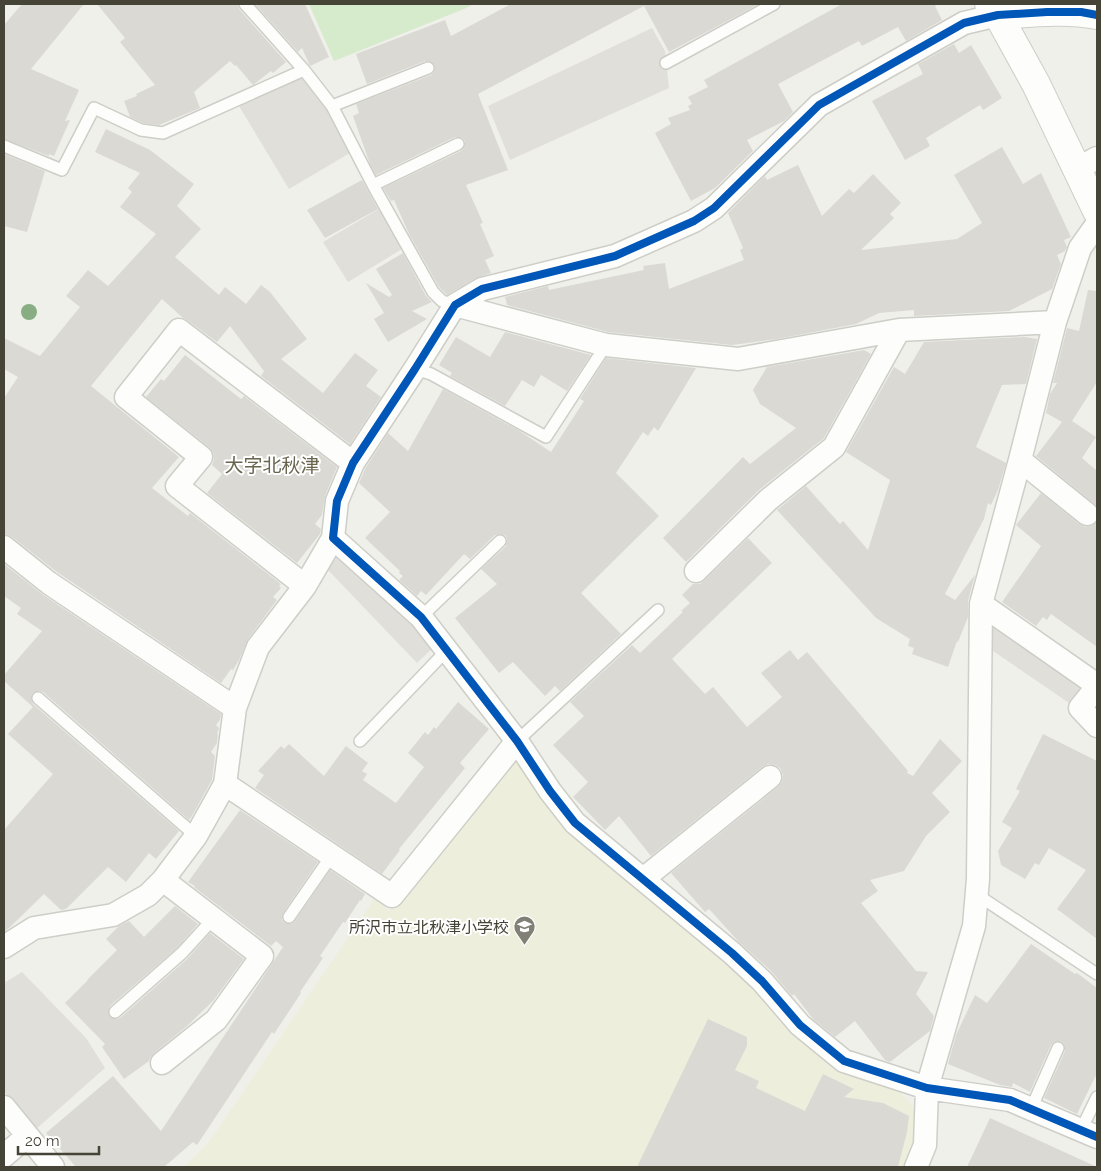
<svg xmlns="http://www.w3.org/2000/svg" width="1101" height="1171" font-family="Raleway,'Noto Sans JP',sans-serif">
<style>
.education{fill:#eed}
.green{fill:#d6eacc}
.parking{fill:#e0dfda}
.building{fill:#dad9d3}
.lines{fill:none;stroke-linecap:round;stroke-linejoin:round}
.service-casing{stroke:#cecec8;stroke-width:14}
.minor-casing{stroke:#cecec8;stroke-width:25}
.tertiary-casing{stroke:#cecec8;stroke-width:30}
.service{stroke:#fdfdfc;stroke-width:11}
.minor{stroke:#fdfdfc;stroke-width:22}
.tertiary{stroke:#fdfdfc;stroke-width:28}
.cycleway-casing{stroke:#fff;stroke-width:11}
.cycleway{stroke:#0057b8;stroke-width:8}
.tree{fill:#88ad82}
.labels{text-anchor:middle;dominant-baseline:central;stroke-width:4;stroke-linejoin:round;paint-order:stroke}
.poi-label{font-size:16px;fill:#464437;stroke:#fff;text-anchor:end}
.quarter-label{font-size:19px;fill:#69654e;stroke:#fff}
</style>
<rect width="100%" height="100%" fill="#f0f0eb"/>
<path class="education" d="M520,758L749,981L837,1065L900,1092L913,1106L916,1135L904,1167H184L209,1142L375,898L389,911L510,759Z"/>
<path class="green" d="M309,4H474L464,9L334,61Z"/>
<path class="parking" d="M652,28L665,51L669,88L510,160L488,106Z
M304,70L355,150L289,189L236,101Z
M384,206L407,246L348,282L323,242Z
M344,557L435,646L417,663L328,570L336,558Z
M992,617L1082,681L1083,690L1072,705L990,649Z
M22,972L86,1038L105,1068L35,1130L4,1091V983Z"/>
<path class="building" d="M22,4H84L31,69L79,90L65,121L70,120L54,156L49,154V156L4,139V25Z
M97,4H238L239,9L286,62L273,73L271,71L253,85L236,65L235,66L230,61L194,92L200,108L159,125L143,123L130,117L124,101L137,96L136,94L155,85L120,42L125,38Z
M255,4H305L329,57L310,66L302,48L298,52Z
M511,4H759L669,52L644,6L478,94L508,170L466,185L483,223L480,224L494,256L485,260L491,273L476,278L447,295L439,287L409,234L394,200L391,201L383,188L461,151L464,148L465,141L462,138L455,137L376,175L370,164L353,116L359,113L356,104L431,75L434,72L435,66L432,62L425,61L367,84L356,54L445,20L451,36Z
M842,4H938L935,6L942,20L906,41L898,27L862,46L859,41L778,84L793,112L784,121L747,140L753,151L715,188L691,201L655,133L671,124L668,118L690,110L688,106L692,104L688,97L708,87L704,80Z
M954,44L959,53L971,45L1002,98L983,110L980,105L926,138L930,146L905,160L872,101L923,74L918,64Z
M106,129L150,150L194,184L177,206L201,229L175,257L219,295L225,287L246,304L261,285L270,292L307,339L281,359L323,393L355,353L378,370L366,386L381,397L350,444L261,376L264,371L230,326L217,342L187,320L183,318L162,299L91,386L179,457L152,488L188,516L190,513L281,584L279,586L281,588L273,597L277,600L248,639L239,660L233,670L231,669L221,683L57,572L12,537L4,534V398L18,377L4,369V338L40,356L80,307L66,296L88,270L108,286L156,234L120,207L132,192L128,188L140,173L95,152Z
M1002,147L1023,184L1041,173L1071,237L1064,240L1067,247L1065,251L1057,255L1061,264L1052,289L1009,311L914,316V310L879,313L856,324L777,339L732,345L608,332L507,305L505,297L548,286L549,290L644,270L643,266L665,263L669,289L744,260L740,250L743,248L728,213L765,176L767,180L798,165L822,216L849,189L854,193L873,174L901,203L890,214L894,218L861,250L957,239L982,223L954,175Z
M4,154L45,171L27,232L4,226Z
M362,180L378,209L325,238L307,210Z
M403,253L426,296L432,302L412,311L427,319L388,342L374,319L384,313L366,283L389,297L392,295L376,269Z
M1088,290L1097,291V382L1072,421L1096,437L1082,458L1097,471V506L1036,456L1062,422L1046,413L1050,394L1057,383H1053L1067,328L1079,331Z
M505,332L591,355L567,391L541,375L534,387L522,380L505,406L450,376L452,373L439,365L456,337L490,357Z
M1025,337L1037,339L1026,384L1002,385L976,447L1006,463L998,490L991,505L988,503L984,519L945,594L955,600L975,575L968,601V617L958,642L957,641L948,667L912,654L914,648L908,646L910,639L876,618L777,510L806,486L840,524L843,521L868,550L890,480L846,452L894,367L905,374L924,342Z
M864,350L871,354L824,438L759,490L686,562L663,538L743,457L750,464L796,428L760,404L753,390L767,367Z
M185,355L241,399L244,396L337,467L325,496L322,515L315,524L321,529L320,534L297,563L207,493L222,474L212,465L214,459L213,452L209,447L146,397L161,379L164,381Z
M606,358L696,368L658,431L654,427L648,436L643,432L616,473L659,516L581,593L621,634L560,691L555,686L545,696L513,662L499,673L455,618L497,584L481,569L506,546L507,540L506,536L502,534L495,535L470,559L464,554L426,595L421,591L417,596L399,580L403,576L399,573L400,571L365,538L390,512L359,483L365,469L388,433L408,451L443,389L518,430L551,452L584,401L580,399Z
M1041,493L1079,524L1085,527L1091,526L1097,522V647L1051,614L1047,620L1043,617L1036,626L1002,602L1041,546L1016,525Z
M748,538L772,563L672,659L705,694L713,687L747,727L782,697L761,673L790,650L798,660L807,652L908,771L907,773L913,776L940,739L962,761L932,793L950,812L926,836L904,871L870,880L878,891L861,903L916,971L928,972L916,994L934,1016L930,1031L890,1062L885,1060L855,1021L835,1037L813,1019L794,994L792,996L771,971L739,942L709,909L705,912L671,873L778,787L782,782L783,775L780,768L775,765L768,764L762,767L651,856L619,816L605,830L573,797L588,782L553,745L584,716L570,702L632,645L640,653L683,612L681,611L690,603L682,595L693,584H700L705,580Z
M4,564L42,594L221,714L220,720L216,725L219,728L217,734H218L217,743L211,752L215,756L212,780L192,816L189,820L43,692L39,691L33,693L31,697L33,704L179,831L156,859L149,853L126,882L108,867L66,909L61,910L44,894L9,928L4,932V830L53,774L8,734L33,707L4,681V675L42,631L17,614L21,608L4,596Z
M458,702L489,729L460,763L465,768L399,849L400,850L382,874L255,788L264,775L258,771L281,746L284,749L289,744L324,776L346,746L368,763L362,771L367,774L363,780L396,803L424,767L408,753L425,732L428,735L434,727L436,729Z
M1043,734L1097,761V939L1057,909L1086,870L1049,848L1039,865L1035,863L1025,879L1001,865L998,851L1012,828L1002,822L1020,791L1016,789Z
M240,810L318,862L283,913L282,920L285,923L292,924L295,921L330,870L365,894L361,901L360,900L345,923L343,922L320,956L323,958L300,992L301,993L274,1034L272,1032L197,1145L193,1142L164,1167H76L46,1133L113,1076L161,1131L283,947L276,941L271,946L194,887L195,886L188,882Z
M175,906L198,924L177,948L110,1006L108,1013L110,1017L116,1019L120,1018L187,959L210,933L244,959L213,1001L187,1026L154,1053L150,1058L149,1061L124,1079L102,1047L105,1044L65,1003L88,980H87L117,950L106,939L119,926L129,921L144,937Z
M1031,944L1075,974L1077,973L1097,988V1073L1077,1114L1044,1098L1065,1051L1064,1044L1061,1041L1054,1042L1051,1045L1030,1092L1013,1083L1012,1087L1000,1085L948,1064L956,1035L975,995L987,1003Z
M708,1019L747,1037V1046L735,1070L759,1081L756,1088L805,1111L823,1074L854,1089L844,1097L883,1103L909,1116L907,1132L898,1167H637Z
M990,1118L1097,1167H967Z"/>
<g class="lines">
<defs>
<path id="service" d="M245,4L304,70L332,106L373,185L433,292L442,301L455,305
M666,63L774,4
M332,106L428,68
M4,146L62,170L94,108L141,130L163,133L304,70
M373,185L458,144
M415,369L431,374L546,437L606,345
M421,617L500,541
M38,698L196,836
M360,741L447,650
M517,741L658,610
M976,894L1097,974
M289,917L332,855
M115,1012L182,953L213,919
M1031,1109L1058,1048
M1081,1130L1097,1097"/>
<path id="minor" d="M998,15L964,23L819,105L714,208L694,221L615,256L482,289L455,305L415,369L353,463L337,501L333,538L421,617L517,741L550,791L575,823L732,953L762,981L800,1025L844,1061L927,1088L1010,1100L1097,1137
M1077,169L1097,158
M455,305L606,345L738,359L899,330L1055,322
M1020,460L1087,514
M4,547L49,583L235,708
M696,571L768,500L834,447L899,330
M305,586L177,486L201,457L126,397L179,330L353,463
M981,604L1097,685
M1097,687L1080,708L1097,726
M225,784L392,896L517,741
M643,879L770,777
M4,947L34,928L113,915L148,895L163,880L196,836L225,784L235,708L258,647L305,586L333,538
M162,1063L216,1020L262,956L163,880
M4,1107L53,1167
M4,1156L27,1136
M916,1167L925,1145L927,1088L974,926L978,879L981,604L1020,460L1055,322L1080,248L1097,224"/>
<path id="tertiary" d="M989,4L998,15L1036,84L1097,211
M998,15C1031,13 1065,9 1097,15"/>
</defs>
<use href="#service" class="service-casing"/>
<use href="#minor" class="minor-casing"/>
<use href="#tertiary" class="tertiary-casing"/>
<use href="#service" class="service"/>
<use href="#minor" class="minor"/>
<use href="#tertiary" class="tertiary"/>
<defs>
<path id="cycleway" d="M1097,15L1081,12H1047L998,15L964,23L819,105L714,208L694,221L615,256L482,289L455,305L415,369L353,463L337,501L333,538L421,617L517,741L550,791L575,823L732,953L762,981L800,1025L844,1061L927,1088L1010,1100L1097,1137"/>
</defs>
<use href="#cycleway" class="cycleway-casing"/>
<use href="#cycleway" class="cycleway"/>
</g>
<circle class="tree" cx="29" cy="312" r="8"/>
<defs>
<symbol id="school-pin" viewBox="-11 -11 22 30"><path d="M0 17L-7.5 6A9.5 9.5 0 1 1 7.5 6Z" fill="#828076" stroke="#fff"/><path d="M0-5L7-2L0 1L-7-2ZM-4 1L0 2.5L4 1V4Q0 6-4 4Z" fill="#fff"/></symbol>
</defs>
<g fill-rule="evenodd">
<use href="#school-pin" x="512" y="914" width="25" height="34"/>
</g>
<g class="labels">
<g class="poi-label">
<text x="509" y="927">所沢市立北秋津小学校</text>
</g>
<g class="quarter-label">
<text x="272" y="465">大字北秋津</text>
</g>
</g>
<rect width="1101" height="1171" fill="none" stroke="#464437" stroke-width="10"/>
<path d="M18 1146v8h81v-8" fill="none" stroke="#464437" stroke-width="2.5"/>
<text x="25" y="1146" font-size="15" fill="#464437" stroke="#ffffff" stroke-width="4" paint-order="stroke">20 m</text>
</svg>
